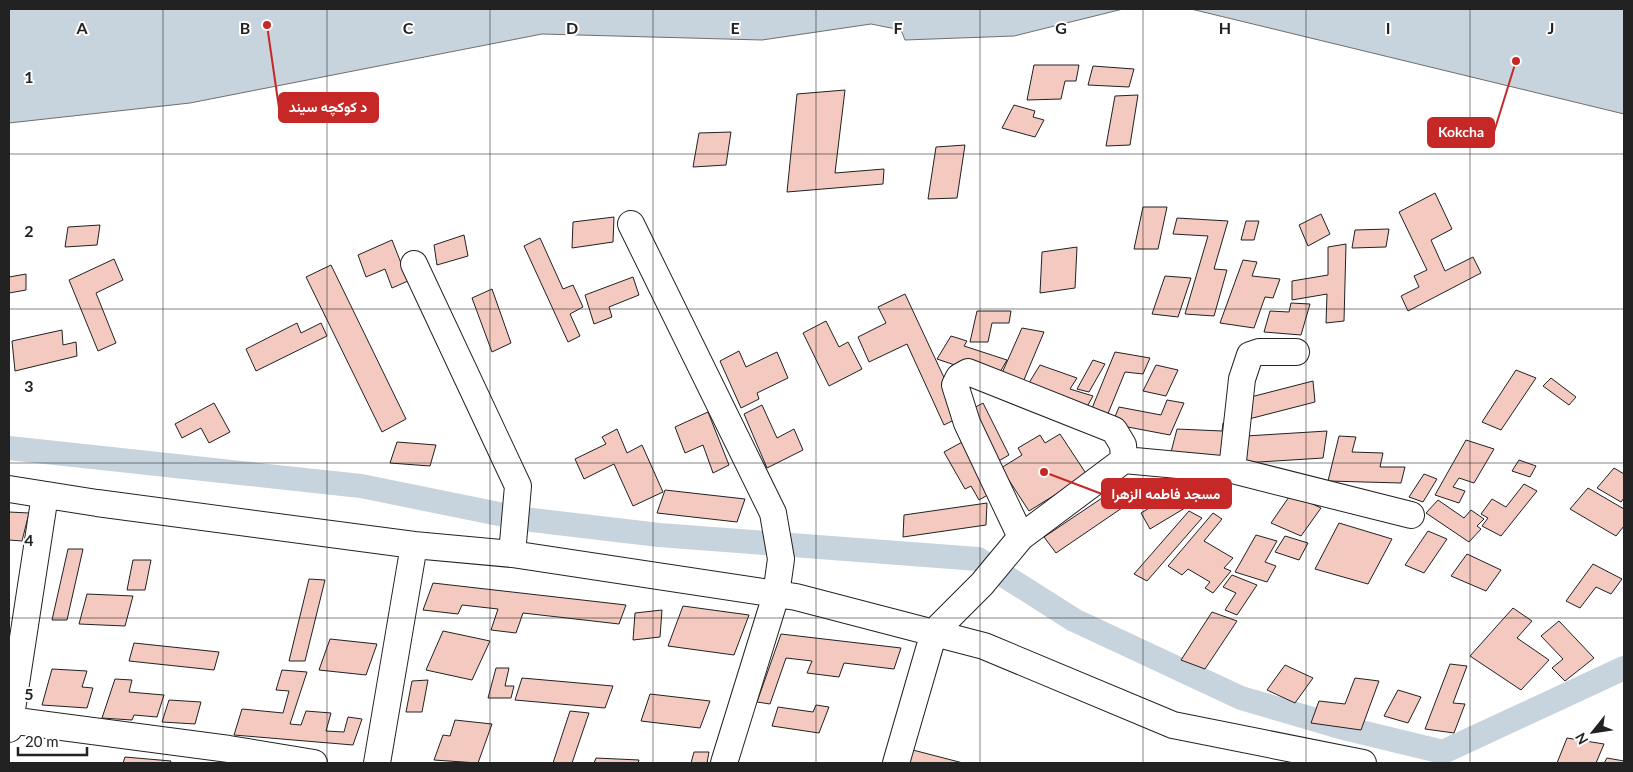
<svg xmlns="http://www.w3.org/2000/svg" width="1633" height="772" font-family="Lato,Vazirmatn,sans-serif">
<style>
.water{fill:#c7d3dd;stroke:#6f6f6f}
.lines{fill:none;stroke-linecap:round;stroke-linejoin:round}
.canal{stroke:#c7d3dd;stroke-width:24}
.building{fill:#f3c9c0;stroke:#222}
.minor-casing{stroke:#222;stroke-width:28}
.minor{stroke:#fff;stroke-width:26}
.grid{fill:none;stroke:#222;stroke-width:1;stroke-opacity:0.55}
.grid-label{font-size:16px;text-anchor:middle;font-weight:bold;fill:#222;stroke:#fff;stroke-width:4;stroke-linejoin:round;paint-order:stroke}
.leader{fill:none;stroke:#c62828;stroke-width:2}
.callout-dot{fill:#c62828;stroke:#fff;stroke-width:2}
.callout{fill:#c62828;stroke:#c62828;stroke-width:2}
.callout-label{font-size:14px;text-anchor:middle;font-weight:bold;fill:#fff}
</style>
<rect width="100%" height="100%" fill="#fff"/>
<path class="water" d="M9,9H1123L1014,36L905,40L901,30L871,24L762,40L542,34L190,103L9,123Z
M1191,9H1624V114Z"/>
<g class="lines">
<path class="canal" d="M9,448L361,486L524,519L659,535L978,559L1074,620L1241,698L1340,727L1443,752L1624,668"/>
</g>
<path class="building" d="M1034,65H1079L1076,81H1065L1061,99L1027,100Z
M1093,66L1134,69L1129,87L1088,85Z
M845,90L835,173L884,169L883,184L787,192L797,94Z
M1138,95L1130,145L1106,146L1115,96Z
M1014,105L1035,111L1033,117L1044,120L1035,137L1002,128Z
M731,132L726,165L693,167L699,133Z
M965,145L957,198L928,199L936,147Z
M1435,193L1452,229L1431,240L1445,271L1473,257L1481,273L1408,311L1401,296L1419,287L1414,276L1427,270L1399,212Z
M1143,207H1167L1158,249H1134Z
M1321,214L1330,234L1308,246L1299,225Z
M614,217L613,242L572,248L573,222Z
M1177,218L1228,221L1214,269L1227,270L1214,316L1185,314L1208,236L1173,234Z
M1246,221H1259L1254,240H1241Z
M100,225L97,245L65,247L68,227Z
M1389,229L1386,247L1352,248L1355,230Z
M464,235L468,256L437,265L434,245Z
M540,238L563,289L573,285L583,307L570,314L580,336L568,342L524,246Z
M392,240L408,281L392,288L385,269L366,277L358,255Z
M1346,244L1344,321L1326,323L1327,294L1292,300V281L1328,275V247Z
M1077,247L1075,288L1040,293L1042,252Z
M114,259L123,280L96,293L116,343L98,351L69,280Z
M1243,260L1257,262L1252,276L1280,279L1273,298L1265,297L1254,328L1220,323Z
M331,265L406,419L382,432L306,277Z
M26,274V290L9,293V277Z
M1165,276L1191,278L1178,317L1152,314Z
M633,277L639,295L609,307L612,317L594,324L585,295Z
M492,289L511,343L492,352L472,298Z
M905,294L962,416L944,425L907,344L869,362L858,337L886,323L878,307Z
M1291,303L1310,304L1301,335L1264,332L1270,311L1289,312Z
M977,311H1011L1009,323H992L988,342H970Z
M826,321L839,347L848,342L862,369L829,386L803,333Z
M297,323L301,333L321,323L327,336L256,371L246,349Z
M1022,328L1044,332L1021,387L998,382Z
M62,330L63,345L76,342L77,356L15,371L12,341Z
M951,336L967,341L964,346L1007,360L996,379L937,359Z
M739,351L746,367L777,352L788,378L757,393L759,399L741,408L720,361Z
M1115,352L1150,358L1143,374L1125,372L1105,421L1088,418Z
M1093,360L1105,364L1089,392L1077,389Z
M1040,365L1077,378L1070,389L1093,396L1084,412L1024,391Z
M1156,365L1178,370L1166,396L1143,391Z
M1516,370L1536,378L1501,430L1482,422Z
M1551,378L1576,397L1569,405L1543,386Z
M1313,381L1315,402L1245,420L1243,399Z
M1167,400L1184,403L1170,435L1112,424L1119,407L1161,415Z
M214,403L230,432L209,443L201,428L182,438L175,424Z
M983,403L1009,455L995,463L970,410Z
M762,405L777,438L794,429L803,450L767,468L744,414Z
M708,412L729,465L713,473L703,445L685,453L675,427Z
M1223,423L1231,425L1228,458L1170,456L1177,429L1222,431Z
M617,429L627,453L642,445L663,492L633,506L614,464L584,479L575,459L606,444L602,437Z
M1327,431L1323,458L1243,463L1246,436Z
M1060,434L1087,475L1029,511L1001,468L1022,455L1018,448L1040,435L1045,443Z
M1339,436L1356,437L1352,452L1383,453L1380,467H1405L1401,483L1328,481Z
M1466,440L1494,449L1474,483L1459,478L1453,487L1465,491L1459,503L1435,495Z
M964,441L993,492L979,500L971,486L965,489L944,452Z
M397,442L436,445L430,466L390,463Z
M1519,460L1536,466L1530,477L1512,471Z
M1614,468L1624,474V498L1621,502L1597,488Z
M1424,474L1437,479L1423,502L1409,497Z
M1524,484L1537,491L1501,536L1482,526L1488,518L1481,514L1492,499L1506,507Z
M1588,488L1624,509V526L1616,536L1570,509Z
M665,490L745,499L737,522L657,513Z
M1111,492L1122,508L1056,553L1044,537Z
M1176,492L1185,508L1150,529L1141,513Z
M1291,494L1321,508L1301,536L1271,523Z
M1438,500L1464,518L1471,510L1484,519L1477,526L1481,529L1469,542L1426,513Z
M987,503L986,525L903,537L904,515Z
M1189,511L1202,518L1147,581L1134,574Z
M9,512L29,513L22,541L9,540Z
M1213,513L1222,519L1204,541L1233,558L1224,568L1231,571L1213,593L1205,588L1210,582L1188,569L1182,575L1168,566Z
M1339,523L1392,539L1368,584L1315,569Z
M1428,531L1447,539L1424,573L1405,565Z
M1256,535L1277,541L1265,562L1276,566L1267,582L1235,572Z
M1285,536L1308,543L1299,560L1275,552Z
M68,549H83L67,620H52Z
M1467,554L1501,570L1486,591L1451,576Z
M133,560H151L145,590H127Z
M1593,564L1622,579L1611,594L1596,587L1580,608L1566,601Z
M1232,575L1257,585L1237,615L1225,610L1236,593L1223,587Z
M309,579L325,580L305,661H289Z
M433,583L626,605L619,624L523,613L516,633L491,630L498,609L462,605L458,614L423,610Z
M87,594L133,596L125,626L79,624Z
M683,606L749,615L734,655L668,646Z
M1513,608L1532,621L1517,638L1549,660L1521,690L1470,656Z
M662,610L660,637L633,640L635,613Z
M1212,612L1237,621L1205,669L1181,660Z
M1559,621L1594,658L1565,681L1552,668L1563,659L1541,636Z
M443,631L490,641L472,680L426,670Z
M781,634L901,648L894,669L844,663L839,677L807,673L812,661L786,658L770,704L757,702Z
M330,639L377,644L366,675L319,670Z
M134,643L219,652L214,670L129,661Z
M1450,664L1467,666L1453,703L1465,704L1454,733L1425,729Z
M1285,665L1313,678L1295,703L1267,690Z
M496,668H509L505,686H514L511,698H488Z
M52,669L87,671L82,687L93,688L87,708L42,705Z
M282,670L307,672L290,724L301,725L306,711L331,713L326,731L344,732L348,717L362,719L353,745L234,735L242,709L283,713L289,691L276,690Z
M522,678L613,686L605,708L515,700Z
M1355,678L1379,681L1361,730L1311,723L1319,701L1345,704Z
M115,679L132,680L129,692L164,695L157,717L134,715L132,720L102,718Z
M428,680L422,712H406L412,681Z
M1398,690L1421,697L1408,723L1384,716Z
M650,694L710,701L700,728L641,721Z
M169,700L201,702L195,724L162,722Z
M816,705L829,707L819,733L772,726L778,707L813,712Z
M570,711L589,713L572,763H553Z
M455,720L492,724L478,763L434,760L443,735L450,736Z
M1567,738L1604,744L1596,763H1557Z
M909,749L963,763H905Z
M694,752H709L707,763H691Z
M125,757L171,761L170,763H123Z
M596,758L639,760L638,763H594Z
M1607,758L1624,761V763H1604Z"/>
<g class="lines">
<defs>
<path id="minor" d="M631,224L773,513L781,559L776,595L724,763
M414,264L518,486L512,554
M1232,470L1242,379L1250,355L1259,352H1296
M9,489L97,503L414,545L512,554L796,597L984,646L1173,725L1363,763
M1021,537L967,423L955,385L959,377L968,372L1114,430L1123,445L1124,460
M9,720L229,749L314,763
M9,729L45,495
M377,763L414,545
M896,763L934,632L982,584L1021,537L1124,460L1232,470L1411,515"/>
</defs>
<use href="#minor" class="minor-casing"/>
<use href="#minor" class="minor"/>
</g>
<path class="grid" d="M163,9V763M327,9V763M490,9V763M653,9V763M816,9V763M980,9V763M1143,9V763M1306,9V763M1470,9V763M9,154H1624M9,309H1624M9,463H1624M9,618H1624"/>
<g class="grid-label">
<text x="82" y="34">A</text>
<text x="245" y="34">B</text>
<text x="408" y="34">C</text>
<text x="572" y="34">D</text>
<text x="735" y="34">E</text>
<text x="898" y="34">F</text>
<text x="1061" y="34">G</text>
<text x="1225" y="34">H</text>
<text x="1388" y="34">I</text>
<text x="1551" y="34">J</text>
<text x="29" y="83">1</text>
<text x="29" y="237">2</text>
<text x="29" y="392">3</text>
<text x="29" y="546">4</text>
<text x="29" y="700">5</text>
</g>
<path class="leader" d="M267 25L279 108M1516 61L1494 132M1044 472L1102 494"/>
<g class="callout-dot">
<circle cx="267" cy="25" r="5"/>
<circle cx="1516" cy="61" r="5"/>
<circle cx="1044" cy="472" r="5"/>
</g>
<g class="callout">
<rect x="279" y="93" width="99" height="29" rx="5"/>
<rect x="1428" y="118" width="66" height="29" rx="5"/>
<rect x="1102" y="479" width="129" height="29" rx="5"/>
</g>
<g class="callout-label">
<text x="328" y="112">د کوکچه سیند</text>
<text x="1461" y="137">Kokcha</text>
<text x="1166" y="499">مسجد فاطمه الزهرا</text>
</g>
<rect width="1633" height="772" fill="none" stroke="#222222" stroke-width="20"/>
<g transform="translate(1593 732) rotate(240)" stroke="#ffffff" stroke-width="4" paint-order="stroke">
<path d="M0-4L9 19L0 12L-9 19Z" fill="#222222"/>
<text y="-8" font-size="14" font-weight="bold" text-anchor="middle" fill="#222222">N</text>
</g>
<path d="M18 747v8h69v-8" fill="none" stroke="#222222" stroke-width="2.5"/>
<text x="25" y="747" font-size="15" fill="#222222" stroke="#ffffff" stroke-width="4" paint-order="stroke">20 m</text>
</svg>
